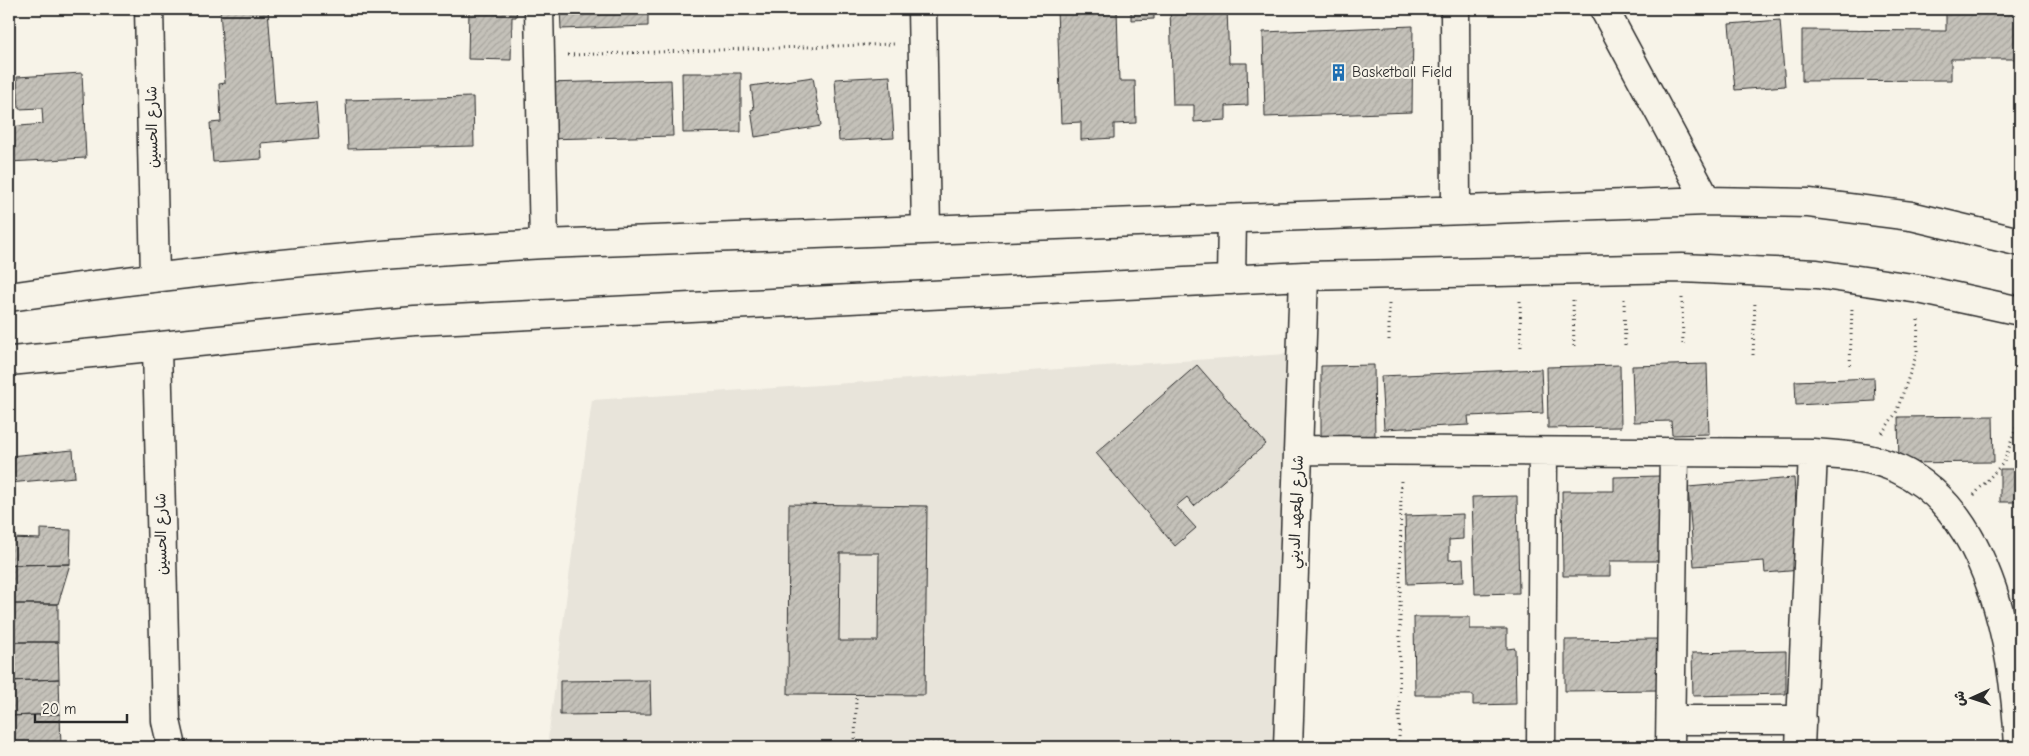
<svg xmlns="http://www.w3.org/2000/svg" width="2029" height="756" font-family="'Comic Neue','Playpen Sans Arabic',sans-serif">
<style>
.built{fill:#e8e4da}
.building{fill:url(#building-hatch);stroke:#2b2b2b;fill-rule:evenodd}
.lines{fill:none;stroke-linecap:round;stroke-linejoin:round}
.minor-casing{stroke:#2b2b2b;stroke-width:31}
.path{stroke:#2b2b2b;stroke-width:3;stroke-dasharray:1 4;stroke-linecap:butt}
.minor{stroke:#f7f3e8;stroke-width:28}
.labels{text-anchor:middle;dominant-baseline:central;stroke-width:4;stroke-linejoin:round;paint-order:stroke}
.poi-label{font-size:15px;fill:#2b2b2b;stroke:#f7f3e8;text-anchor:start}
.street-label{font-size:15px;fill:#2b2b2b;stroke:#f7f3e8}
</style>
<defs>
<pattern id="building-hatch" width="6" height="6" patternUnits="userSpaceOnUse" patternTransform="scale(1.25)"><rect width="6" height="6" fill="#c4c1b9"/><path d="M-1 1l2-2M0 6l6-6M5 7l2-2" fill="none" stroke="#a9a69f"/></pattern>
</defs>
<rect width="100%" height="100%" fill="#f7f3e8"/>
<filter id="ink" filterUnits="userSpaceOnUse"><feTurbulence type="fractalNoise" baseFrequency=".02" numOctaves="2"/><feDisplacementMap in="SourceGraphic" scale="10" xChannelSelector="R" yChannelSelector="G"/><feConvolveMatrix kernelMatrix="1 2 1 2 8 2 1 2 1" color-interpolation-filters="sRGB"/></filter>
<g filter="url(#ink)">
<path class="built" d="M1286,354L1279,747H547L592,400Z"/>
<path class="building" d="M220,9H268L275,105L316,102L319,138L261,143L262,159L213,162L210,123L221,122L219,84L225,83Z
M469,9H517L516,17H512L511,60L468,59Z
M560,9H648V26L561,29Z
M1057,9H1117L1119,81H1135L1136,123L1114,124V138L1081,140V122L1061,123Z
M1131,9H1154V19L1131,20Z
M1170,9H1227L1229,63H1247L1248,105L1226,106V120L1194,122V105H1173Z
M1946,12H2020V59H1951V80L1802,81V30L1946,31Z
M1780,20L1785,86L1735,90L1729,24Z
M1413,26L1412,112L1265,117L1263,32Z
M82,73L86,158L9,162V127L43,124L42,108L19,109L17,77Z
M682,73H741V132L683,133Z
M890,76L894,138L839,141L835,79Z
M813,77L821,126L755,137L751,110L754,109L751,86Z
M671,80L673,136L544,139L543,83Z
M473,97L474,146L348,149L346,100Z
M1707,364L1709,434L1672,435L1671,421L1634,422L1632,366Z
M1197,365L1266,444L1194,506L1187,497L1176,506L1196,528L1175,546L1096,453Z
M1374,365L1375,438H1321V366Z
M1620,365L1621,427L1548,428L1547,367Z
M1541,369L1543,413L1468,416L1469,425L1384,429L1381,376Z
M1874,378L1875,401L1796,405L1795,381Z
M1993,416L1994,462L1899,463L1898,417Z
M73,450L75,477L9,483V456Z
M2000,469H2020V502H2000Z
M1660,476L1662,561H1610V576H1563L1562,491H1614V477Z
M1794,478L1801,570L1765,573L1764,561L1694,566L1688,487Z
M1517,496L1519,593L1475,594L1472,497Z
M789,504L927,506L925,695L788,694ZM840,553H879L878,641H839Z
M1463,514V539L1449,540V560L1463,559L1464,582L1407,584L1405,516Z
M40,529L71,530L70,564L9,565V538L40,539Z
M70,564L58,604H9V565Z
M9,604H58V642H9Z
M1414,617H1470V629H1507V649L1515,648L1516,704L1473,705V695H1415Z
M1658,639V690L1565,691V640Z
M9,642H58L59,679L9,681Z
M1786,651V694L1693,696L1692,653Z
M59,679L60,714L9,716V681Z
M650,680L651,714L560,715V681Z
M60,714L61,747H9V716Z"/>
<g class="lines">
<defs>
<path id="minor" d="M149,9L155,276
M539,9L544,244
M922,9L926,230
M1455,9L1456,210
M1604,9L1707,201
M1231,280L1232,219
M9,297C187,271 364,254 544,244L1707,201L1809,203L1911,216L2020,242
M157,348L166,721L172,747
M9,361C144,349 280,332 415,321L1304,276L1682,268L1817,274L1919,289L2020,311
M1298,450L1813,453C1842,455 1870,456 1898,469C1992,512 2015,655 2019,747
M1671,720H1802
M1288,747L1304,276
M1541,747L1543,452
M1670,747L1674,453
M1800,747L1813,453"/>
</defs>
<use href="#minor" class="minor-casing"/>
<path class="path" d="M568,55L894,44
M1682,298L1683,346
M1624,299L1625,348
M1573,300L1574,349
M1520,301L1521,350
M1389,304V343
M1753,355L1755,301
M1850,365L1852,308
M1882,433L1896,413L1917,353L1918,320
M1974,495L2004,462L2020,417
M587,744L1022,745L1036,747
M855,744L856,698
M1399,747L1401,479"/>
<use href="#minor" class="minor"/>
</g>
</g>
<defs>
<symbol id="building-bare" viewBox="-9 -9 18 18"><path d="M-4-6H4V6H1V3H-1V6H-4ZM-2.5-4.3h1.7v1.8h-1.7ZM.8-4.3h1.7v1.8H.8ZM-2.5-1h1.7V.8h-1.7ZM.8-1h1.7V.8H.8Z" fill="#1f6fb2" stroke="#f7f3e8" stroke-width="2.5" paint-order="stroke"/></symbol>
</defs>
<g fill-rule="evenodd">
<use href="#building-bare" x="1326" y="60" width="25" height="25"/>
</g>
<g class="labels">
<g class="poi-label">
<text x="1352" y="72">Basketball Field</text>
</g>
<g class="street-label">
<text transform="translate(152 127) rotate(-91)">شارع الحسين</text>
<text transform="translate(1296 512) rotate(-88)">شارع المعهد الديني</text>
<text transform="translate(161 534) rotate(-91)">شارع الحسين</text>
</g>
</g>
<rect width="2029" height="756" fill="none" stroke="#f7f3e8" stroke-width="30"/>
<rect x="15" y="15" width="1999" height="726" fill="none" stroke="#2b2b2b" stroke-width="2" filter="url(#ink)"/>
<g transform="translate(1972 698) rotate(267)" stroke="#f7f3e8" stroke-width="4" paint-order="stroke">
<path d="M0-4L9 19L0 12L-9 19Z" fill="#2b2b2b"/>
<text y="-8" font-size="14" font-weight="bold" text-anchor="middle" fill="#2b2b2b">ش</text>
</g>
<path d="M35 714v8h92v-8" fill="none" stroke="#2b2b2b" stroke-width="2.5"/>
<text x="42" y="714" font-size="15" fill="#2b2b2b" stroke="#f7f3e8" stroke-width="4" paint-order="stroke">20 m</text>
</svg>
